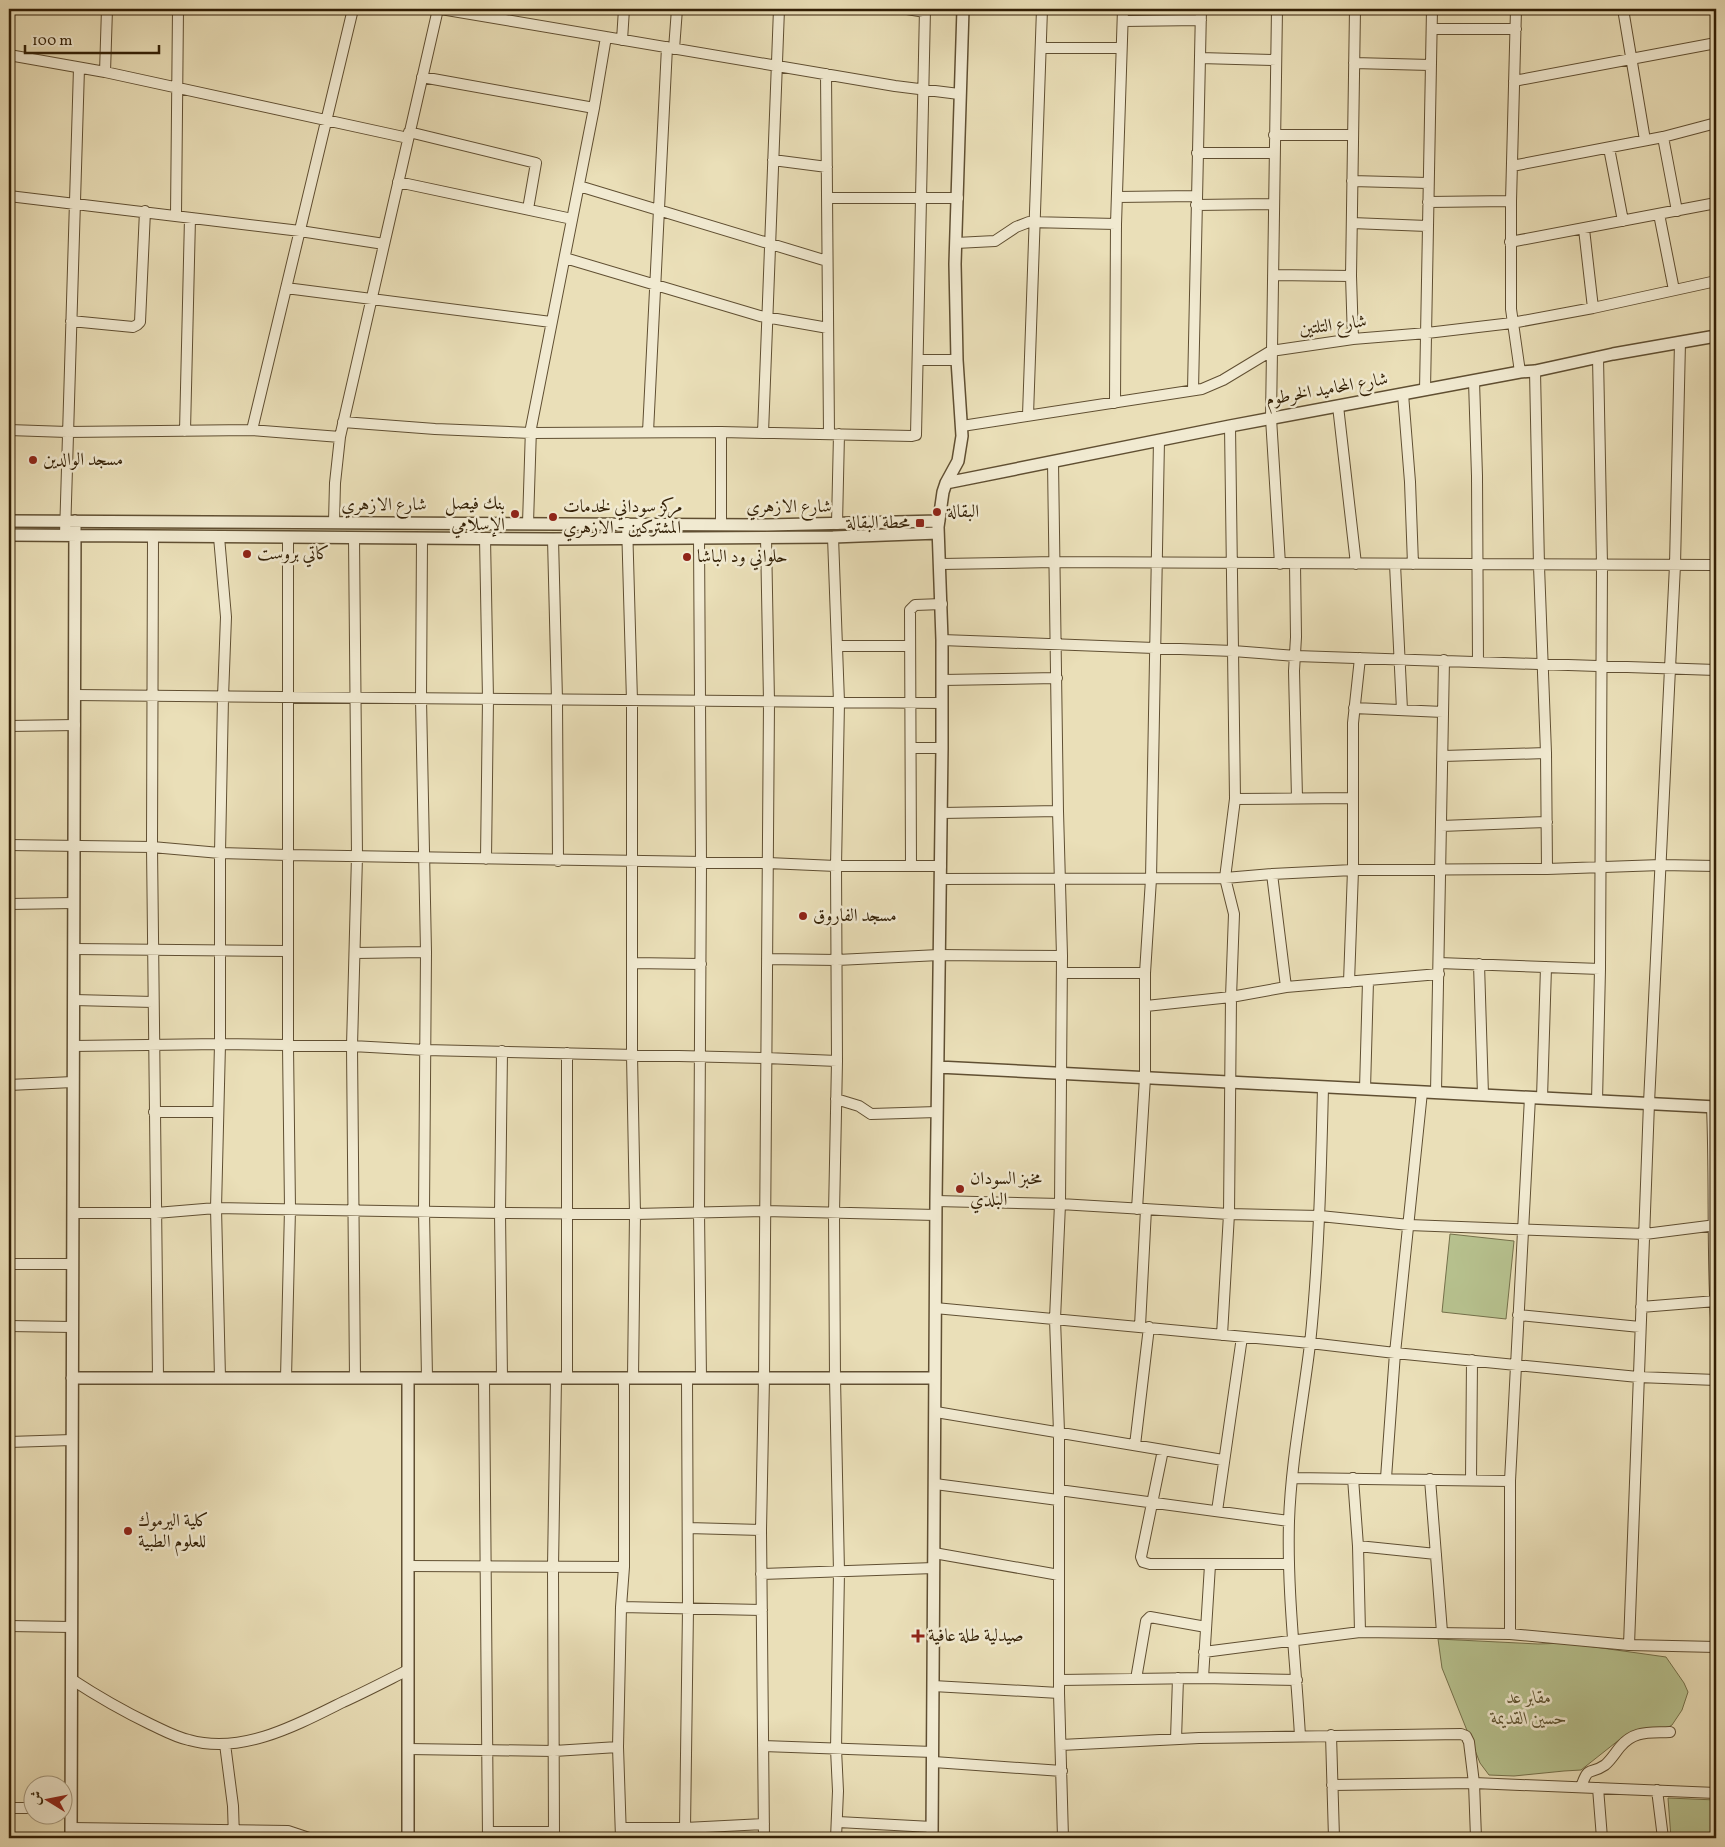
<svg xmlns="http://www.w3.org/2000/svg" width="1725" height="1847" font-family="Vollkorn,Amiri,serif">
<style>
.green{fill:#b7c28f;stroke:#74704a}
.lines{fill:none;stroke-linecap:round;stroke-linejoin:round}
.minor-casing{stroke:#604f32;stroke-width:12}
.tertiary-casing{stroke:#604f32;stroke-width:14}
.minor{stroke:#f1ead1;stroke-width:10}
.tertiary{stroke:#f1ead1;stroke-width:11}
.poi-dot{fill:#8f2418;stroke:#f1ead1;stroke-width:2}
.labels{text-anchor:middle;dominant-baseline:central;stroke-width:5;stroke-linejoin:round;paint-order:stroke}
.street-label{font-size:18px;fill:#321f05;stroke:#f1ead1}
.poi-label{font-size:18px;fill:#321f05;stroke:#f1ead1;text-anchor:start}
.park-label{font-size:18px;font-style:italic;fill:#5a502e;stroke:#f1ead1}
</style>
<rect width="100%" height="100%" fill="#eadfb8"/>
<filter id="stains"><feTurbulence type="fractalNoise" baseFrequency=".004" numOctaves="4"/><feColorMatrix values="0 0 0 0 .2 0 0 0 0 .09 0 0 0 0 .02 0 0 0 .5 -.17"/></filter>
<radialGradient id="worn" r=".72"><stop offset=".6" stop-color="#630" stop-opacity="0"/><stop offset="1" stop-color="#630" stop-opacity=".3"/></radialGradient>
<path class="green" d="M1450,1234L1514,1241L1506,1319L1442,1312Z
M1438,1639L1538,1644L1566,1643L1666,1657L1684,1683L1688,1692L1682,1710L1672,1725L1665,1729L1632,1732L1624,1736L1581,1770L1564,1771L1514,1776L1489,1775L1480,1763L1442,1668Z
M1668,1798L1716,1800V1838H1671Z"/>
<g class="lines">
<defs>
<path id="minor" d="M441,9L895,86L959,94
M907,9L925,12
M1277,9L1271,418L1280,564
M1516,9L1511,201V309L1520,372
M1623,9L1645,140
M1123,21L1201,20
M1432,29H1516
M622,40L624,9
M1041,48H1121
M674,49L677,9
M9,55L105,72L408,138
M1200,58L1276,60
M1354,63L1430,65
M105,72L107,9
M826,74L829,434
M422,77L594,108
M1514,81L1716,43
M409,132L536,163L528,209
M1274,135H1353
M1663,137L1677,211
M1609,148L1623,221
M1197,153H1274
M773,160L827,167
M1512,166L1663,137L1716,123
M1352,181L1428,183
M398,182L572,219
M579,186L827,261
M9,196L300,231L384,244
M1117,197L1196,196
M827,198H958
M1428,202L1511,201
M1196,205L1273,204
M1659,214L1674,290
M176,215L178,9
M1352,223L1427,226
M1584,229L1593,308
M1510,242L1716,203
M956,243L995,241L1016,227L1029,222L1116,224
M565,258L760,316L828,328
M1273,275L1351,276
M286,288L551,322
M71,321L133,327L137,325L140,322L145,211
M1353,339L1351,276L1355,9
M918,360H957
M1535,371L1539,566L1546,753L1547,869
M1474,381L1477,476L1478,662
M1193,390L1201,9
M1425,390L1432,9
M1403,394L1410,482L1413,564
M1115,403L1116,224L1123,9
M1338,406L1356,564
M1028,415L1042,9
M343,422L435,429L531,433L721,432L912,436L916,435L925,9
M962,426L1202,389L1223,380L1271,351L1353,339L1427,333L1512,323L1593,308L1716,281
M9,430L67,432L252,430L340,437
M252,430L353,9
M185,431L190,218
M648,432L667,47
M721,432V524
M763,433L779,9
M1053,462L1058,811L1062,956L1060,1204L1055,1319L1059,1432V1693L1063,1838
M334,522L335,483L340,437L438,9
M528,523L531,428L594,108L606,37
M627,523L632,701V1055L635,1214L633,1378
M837,524L839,434
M65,535L79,68
M153,536L152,847L158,1378
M219,537L226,617L223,697L220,853V1044L216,1208L220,1378
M833,537L839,702L836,866L837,1061L834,1213L835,1378L839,1572L836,1749L838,1791L836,1838
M354,538L357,856L352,1046L355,1378
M422,538L421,699L426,952L424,1211L427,1378
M485,538L488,699L486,859
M699,538L701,863L699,1212L701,1378
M553,539L557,700L558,861
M941,564L1054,562L1716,565
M1295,564L1296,637L1294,671L1297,798
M1395,564L1402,710
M942,640L1233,651L1296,656L1716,670
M837,646H910
M942,680L1057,678
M75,695L942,703
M1354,708L1443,712
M9,726L75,725
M911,748H942
M1443,756L1546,753
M1235,799L1352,798
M941,813L1058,811
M1441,826L1547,822
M9,845L152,847L220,853L288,855L768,863L836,866H941
M911,866L910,610L915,605L942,604
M1272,874L1286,987
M940,879L1225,878L1272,874L1353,870L1547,869L1661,865L1716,866
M9,904L74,903
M74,949L288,951
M355,953L426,952
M767,959L837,960L939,955L1062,956
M632,963L701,964
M1439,963L1600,969
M1479,964L1483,1095
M1062,973H1145
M1349,982L1353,870V723L1360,658
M74,1000L153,1002
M1146,1006L1231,997L1286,987L1439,974
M73,1046L220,1044L352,1046L425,1050L766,1058L837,1061
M502,1051L500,1213L502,1378
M9,1085L73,1082
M1365,1089L1368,981
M1436,1092L1444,660
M1542,1098L1546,967
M836,1099L859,1106L871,1114L937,1112
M1597,1101L1600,969L1602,565L1598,357
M1712,1107C1715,1177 1712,1247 1716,1318
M154,1112H218
M936,1201L1060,1204L1229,1214L1320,1216L1409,1225L1645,1234L1716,1225
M1137,1209L1145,1078V973L1151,879L1159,440
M73,1213H156L216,1208L500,1213L635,1214L764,1211L936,1215
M9,1264H73
M1641,1307L1716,1301
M935,1308L1310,1343L1395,1353L1638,1377L1716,1380
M1518,1315L1640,1327
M9,1326L72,1327
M1140,1326L1146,1209
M1222,1335L1229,1214L1231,997L1234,914L1225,878L1235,799L1230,426
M286,1378L290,1209L288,1046V537
M567,1378V1053
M484,1379L488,1838
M936,1412L1223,1460
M9,1442L72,1440
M1135,1445L1149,1327
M1163,1450L1141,1557L1143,1562L1150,1564H1289
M1292,1478L1510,1481
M1353,1478L1358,1546L1360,1632
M1386,1478L1395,1353L1422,1092
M1430,1479L1442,1632
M1471,1480L1472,1360
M935,1484L1058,1500
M1059,1490L1289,1521
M1217,1511L1242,1337
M688,1528L761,1530
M1358,1546L1436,1554
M934,1553L1059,1575
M408,1566L624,1567
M761,1574L934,1568
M621,1607L762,1610
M9,1626L71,1627
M1510,1634V1481L1530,1097
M1629,1645L1649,1103L1675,565L1680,342
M1204,1652L1360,1632L1510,1634L1629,1645L1716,1647
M1203,1678L1210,1565
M71,1679C97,1696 123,1711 150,1724C163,1730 175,1737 189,1740C242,1755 297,1725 343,1702C365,1692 386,1681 408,1670
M1136,1679L1146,1621L1150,1617L1206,1627
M1060,1680L1203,1678L1297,1680
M933,1686L1059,1693
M1331,1735L1334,1838
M1300,1736C1296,1664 1287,1593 1289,1521C1291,1461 1303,1403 1310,1344C1319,1258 1321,1172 1323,1087
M1176,1739L1178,1678
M225,1744L233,1806L234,1838
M1061,1745L1199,1738L1461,1734L1466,1736L1469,1742L1474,1783L1476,1838
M763,1746L933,1752
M408,1749L554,1751L618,1747
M934,1762L1062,1771
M1332,1785L1474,1783L1716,1793
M1581,1787C1589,1764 1589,1776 1605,1765C1611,1760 1615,1753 1620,1747C1634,1730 1649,1733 1670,1732
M1598,1788L1602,1838
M1657,1790L1663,1838
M9,1808H32
M838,1822L932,1827
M71,1828L288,1831L309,1838
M621,1828H685L764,1824
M685,1828L688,1609L687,1378
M488,1832H554
M554,1838L553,1567L556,1378
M621,1838L618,1747L621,1607L624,1567V1378
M764,1838L761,1530L764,1378L769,702L766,537"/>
<path id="tertiary" d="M946,483L1230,426L1520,372L1535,371L1613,354L1716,336
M9,521L767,525L939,521
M9,535L553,539L833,537L938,533
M938,1067L1716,1107
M72,1378H935
M71,1838L75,521
M408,1838V1378
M932,1838L936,1201L942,748V640L938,527L943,492L946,483L958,461L962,436L957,360L955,264L963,9"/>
</defs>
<use href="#minor" class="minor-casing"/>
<use href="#tertiary" class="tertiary-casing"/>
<use href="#minor" class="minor"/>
<use href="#tertiary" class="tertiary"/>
</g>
<g class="poi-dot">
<circle cx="33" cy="460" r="5"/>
<circle cx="937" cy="512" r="5"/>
<circle cx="515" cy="514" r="5"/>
<circle cx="553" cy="517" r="5"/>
<rect x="915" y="518" width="10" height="10" rx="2.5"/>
<circle cx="247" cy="554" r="5"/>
<circle cx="687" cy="557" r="5"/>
<circle cx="803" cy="916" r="5"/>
<circle cx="960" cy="1189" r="5"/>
<circle cx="128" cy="1531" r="5"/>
<path d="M915.5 1628.5h5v5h5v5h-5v5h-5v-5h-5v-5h5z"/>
</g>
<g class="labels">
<g class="street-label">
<text transform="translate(1333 326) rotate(-7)">شارع التلتين</text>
<text transform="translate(1327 390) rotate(-10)">شارع المحاميد الخرطوم</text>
<text x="384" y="505">شارع الازهري</text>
<text x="789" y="507">شارع الازهري</text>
</g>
<g class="poi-label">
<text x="43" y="460">مسجد الوالدين</text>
<text x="505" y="504" text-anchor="end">بنك فيصل<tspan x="505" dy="21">الإسلامي</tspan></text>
<text x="563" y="507">مركز سوداني لخدمات<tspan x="563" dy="21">المشتركين - الازهري</tspan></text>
<text x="947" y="512">البقالة</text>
<text x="910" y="523" text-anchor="end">محطة البقالة</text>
<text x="257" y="554">كاتي بروست</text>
<text x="697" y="557">حلواني ود الباشا</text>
<text x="813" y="916">مسجد الفاروق</text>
<text x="970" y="1179">مخبز السودان<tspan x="970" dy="21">البلدي</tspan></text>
<text x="138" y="1521">كلية اليرموك<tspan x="138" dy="21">للعلوم الطبية</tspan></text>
<text x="928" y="1636">صيدلية طلة عافية</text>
</g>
<g class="park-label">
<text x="1529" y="1698">مقابر عد<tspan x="1529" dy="21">حسين القديمة</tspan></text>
</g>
</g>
<rect width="1725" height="1847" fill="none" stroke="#eadfb8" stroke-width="30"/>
<rect x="10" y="10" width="1705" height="1827" fill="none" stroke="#321f05" stroke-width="2.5"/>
<rect x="15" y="15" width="1695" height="1817" fill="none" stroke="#321f05"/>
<g transform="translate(48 1800) rotate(280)"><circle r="24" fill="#f1ead1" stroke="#a5997f"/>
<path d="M0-4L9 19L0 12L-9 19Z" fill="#8f2418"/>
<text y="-8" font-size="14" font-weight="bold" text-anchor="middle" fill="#321f05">ش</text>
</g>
<path d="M25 45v8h134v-8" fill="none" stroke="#321f05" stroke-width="2.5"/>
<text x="32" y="45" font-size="15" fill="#321f05" stroke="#f1ead1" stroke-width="4" paint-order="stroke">100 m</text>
<rect width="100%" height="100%" filter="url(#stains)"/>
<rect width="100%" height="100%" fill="url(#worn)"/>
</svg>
